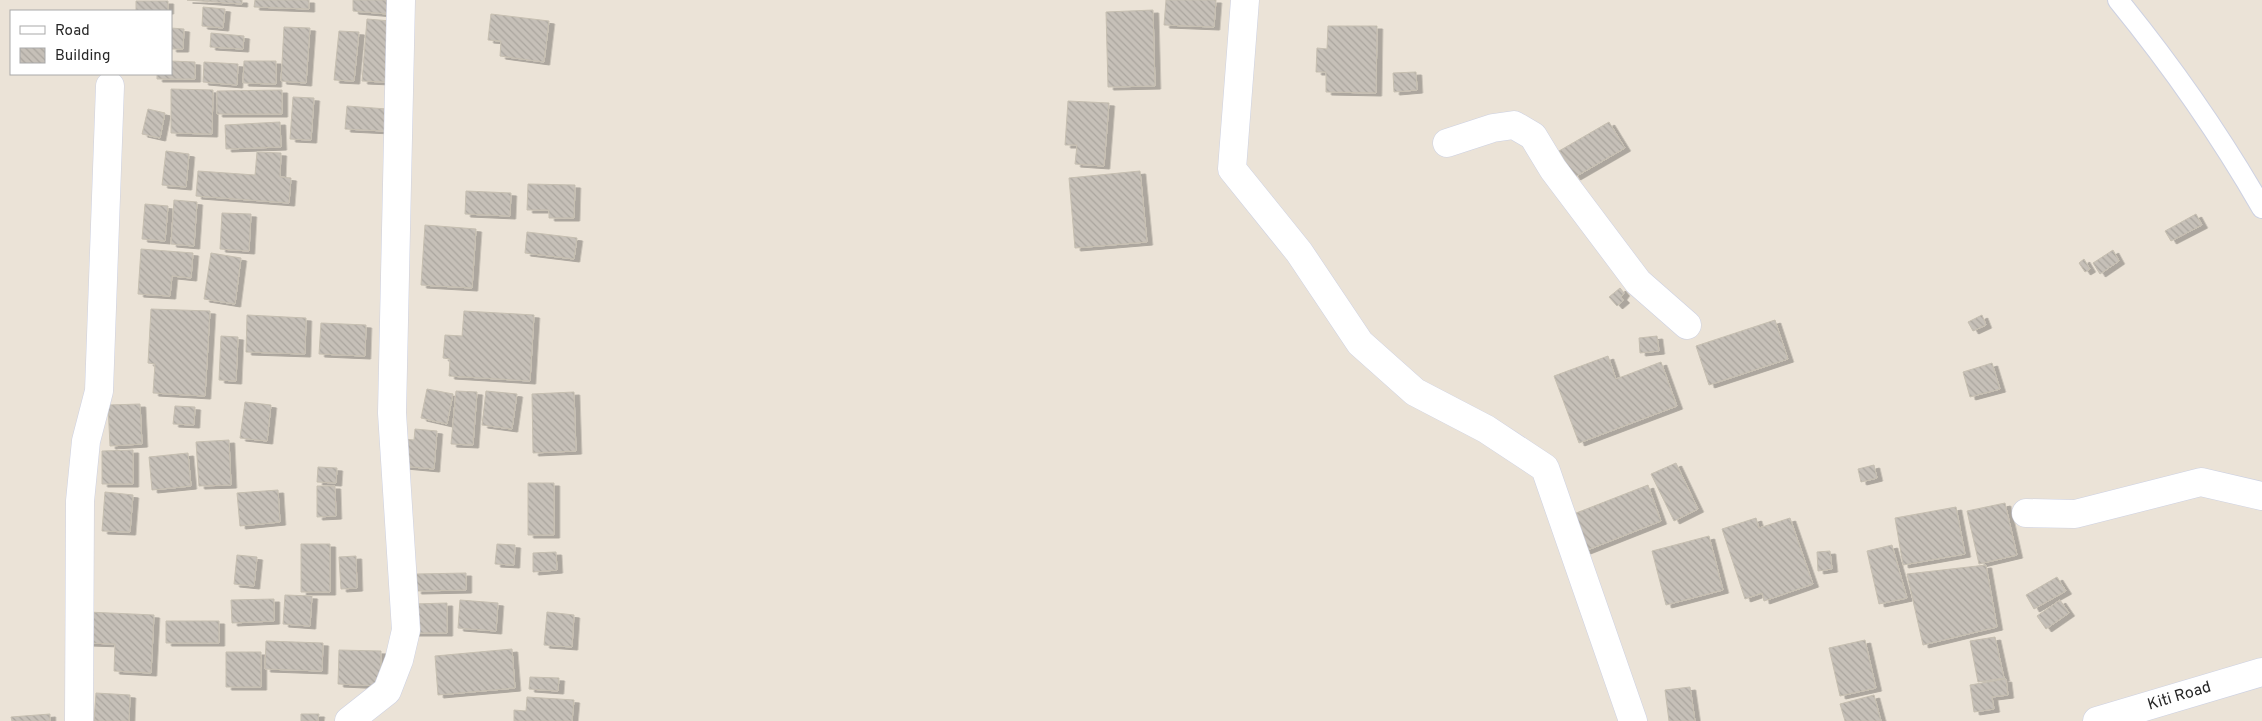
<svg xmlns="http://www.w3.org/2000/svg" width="2262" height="721" font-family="Overpass,sans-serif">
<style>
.building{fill:url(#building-back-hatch);stroke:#c6bfb1;filter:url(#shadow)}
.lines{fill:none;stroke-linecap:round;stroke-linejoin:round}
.service-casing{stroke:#cdd1e2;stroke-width:22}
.minor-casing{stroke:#cdd1e2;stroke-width:29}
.tertiary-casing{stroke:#cdd1e2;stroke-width:29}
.service{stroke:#fff;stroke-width:20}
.minor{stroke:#fff;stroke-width:28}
.tertiary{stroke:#fff;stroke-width:28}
.labels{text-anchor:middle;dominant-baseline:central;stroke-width:4;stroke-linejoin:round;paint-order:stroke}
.street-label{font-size:16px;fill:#272727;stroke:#fff}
</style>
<defs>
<pattern id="building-back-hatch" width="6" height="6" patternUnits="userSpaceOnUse" patternTransform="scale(1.25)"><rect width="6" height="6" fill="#c6c0b8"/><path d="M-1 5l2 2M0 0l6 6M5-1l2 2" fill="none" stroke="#aaa59e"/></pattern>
<filter id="shadow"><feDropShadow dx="5.5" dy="3" stdDeviation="0" flood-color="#0004"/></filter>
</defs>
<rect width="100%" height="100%" fill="#ebe3d7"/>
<path class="building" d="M187,0H242V4Z
M255,0H309V9L254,7Z
M353,0H389L388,14L353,11Z
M1166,0H1216L1214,27L1164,25Z
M136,1H168V11H136Z
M203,7L225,9L223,28L202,26Z
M1153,10L1155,86L1108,87L1106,12Z
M491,14L549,21L544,62L500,56L501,41L488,40Z
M367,19L391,21L385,82L362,81Z
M1328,26H1377L1376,93L1326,92V72H1316L1317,48L1327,49Z
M284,27L310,28L306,83L281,81Z
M171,28L184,29L183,49H171Z
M339,31L359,32L354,81L334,80Z
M211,33L244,36L243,49L210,47Z
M171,61L195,62V79H157V74H171Z
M244,61H276V84L243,83Z
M204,62L238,64L237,85L203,82Z
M1416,72L1417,90L1394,92L1393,73Z
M171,89L213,90L212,134L171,133Z
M282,90V114H217V91Z
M293,97L314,98L311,140L290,139Z
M1068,101L1109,103L1104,166L1075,164L1077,145H1065Z
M347,106L387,109L385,131L345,129Z
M148,109L165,113L160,138L142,134Z
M280,122L281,147L226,149L225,125Z
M1609,122L1625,148L1575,177L1559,151Z
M166,151L189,154L186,187L162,185Z
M257,152L281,153L280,177L291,178L289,203L196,196L198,171L255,175Z
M1140,171L1147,242L1075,248L1069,178Z
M528,184L575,185L574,218H549V210H527Z
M466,191L511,193L510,216L465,214Z
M174,200L197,202L194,246L171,244Z
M145,204L168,206L165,241L142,239Z
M222,213L251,214L249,251L220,249Z
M2196,214L2202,225L2171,241L2165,231Z
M425,225L476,229L472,288L421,285Z
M527,232L577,238L574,259L525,253Z
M141,249L193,253L191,278L172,276L170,296L138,294Z
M2113,250L2119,261L2100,274L2093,263Z
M211,253L241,258L235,304L204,299Z
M2084,259L2090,269L2085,272L2079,263Z
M1620,288L1624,293L1621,297L1624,300L1617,306L1609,297Z
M151,309L210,311L205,396L153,393L155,364L148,363Z
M464,311L534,315L530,381L449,376L450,359L443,358L445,335L462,336Z
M247,315L306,318L305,354L246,352Z
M1982,315L1986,325L1973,331L1968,322Z
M1775,320L1788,359L1709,385L1696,346Z
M321,323L366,325L365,356L319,354Z
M221,336L238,337L236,381L219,380Z
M1657,336L1659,351L1640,353L1639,338Z
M1608,356L1616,379L1661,362L1677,406L1579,443L1554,376Z
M1992,363L2000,389L1970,397L1963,372Z
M427,389L453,394L447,424L421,418Z
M456,391L477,392L473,445L451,444Z
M486,391L517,394L512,429L482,425Z
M574,392L576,451L533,453L532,394Z
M245,402L271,405L267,441L240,438Z
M140,404L142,444L110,446L108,405Z
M175,406L195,407L194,425L173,424Z
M415,429L437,431L434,469L401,466L404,439L414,440Z
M229,440L231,485L199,486L196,442Z
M133,450V484H102V451Z
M188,453L191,486L152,490L149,457Z
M1676,463L1698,509L1674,521L1651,474Z
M1874,465L1877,478L1861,482L1858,469Z
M318,467L337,468L336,483L317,482Z
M528,483H554V535H528Z
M1648,485L1661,521L1585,551L1571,515Z
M317,486H335L336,516L317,517Z
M278,490L280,522L240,526L237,493Z
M105,492L133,495L130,532L102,531Z
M2005,503L2017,555L1979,564L1967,511Z
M1956,507L1965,554L1903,565L1895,518Z
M1756,518L1759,528L1790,518L1813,584L1764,601L1762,593L1745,599L1722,529Z
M1709,536L1723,590L1666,605L1652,551Z
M301,544H330V592H301Z
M497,544L515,545L514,565L495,564Z
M1892,545L1907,598L1879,604L1867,551Z
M1830,551L1832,569L1818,571L1817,552Z
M556,552L557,570L533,572V553Z
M237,555L257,557L254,586L234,584Z
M356,556L357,588L341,589L339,557Z
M1986,565L1997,627L1923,645L1907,574Z
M466,573V590L416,591V574Z
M2057,577L2066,591L2034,609L2026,595Z
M285,595L312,596L310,626L283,624Z
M274,599V621L232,623L231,600Z
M460,600L498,603L496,631L458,628Z
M2060,600L2069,613L2046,629L2037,616Z
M447,603V633H413V604Z
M88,612L154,615L151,673L114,671L115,644L87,643Z
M547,612L574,615L572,647L544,645Z
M166,621H219V643H166Z
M1995,637L2004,678L1978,682L1970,641Z
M1865,640L1876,688L1840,696L1829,648Z
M266,641L323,643L322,671L265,669Z
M512,649L515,688L438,695L435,656Z
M339,650L381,651L380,686L338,684Z
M226,652H261V687H226Z
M530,677L559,678L558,691L529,689Z
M2006,679L2008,695L1992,697L1994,709L1974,712L1970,685Z
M1690,687L1695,721H1669L1665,690Z
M96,693L130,695L129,721H94Z
M1874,695L1881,721H1845L1840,704Z
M527,697L574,700L572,721H514V710L526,711Z
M50,714V721H12L11,717Z
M301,714H319L318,721H301Z"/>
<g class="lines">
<defs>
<path id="service" d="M2118,0C2171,65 2220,135 2262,208"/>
<path id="minor" d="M1245,0L1232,169L1299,252L1360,343L1415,392L1486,429L1545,468L1633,721
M1447,143L1493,128L1514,125L1533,136L1553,169L1638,282L1687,325
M2026,513L2075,514L2201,482L2262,496
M79,721L80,501L86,441L99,391L110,86
M349,721L387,691L399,660L406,630L392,413L401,0"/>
<g id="tertiary">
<path id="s1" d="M2097,721L2262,672"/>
</g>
</defs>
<use href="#service" class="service-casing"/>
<use href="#minor" class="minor-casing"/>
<use href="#tertiary" class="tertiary-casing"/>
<use href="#service" class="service"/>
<use href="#minor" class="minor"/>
<use href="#tertiary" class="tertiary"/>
</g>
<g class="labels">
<g class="street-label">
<text stroke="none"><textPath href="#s1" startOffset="86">Kiti Road</textPath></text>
</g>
</g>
<rect x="10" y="10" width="162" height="65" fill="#ffffff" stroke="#a9a9a9"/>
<rect x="20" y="26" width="25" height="8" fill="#ffffff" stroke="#a9a9a9"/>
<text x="55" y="35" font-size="15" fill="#272727">Road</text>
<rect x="20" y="48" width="25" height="15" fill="url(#building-back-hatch)" stroke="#a9a9a9"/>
<text x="55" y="60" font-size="15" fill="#272727">Building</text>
</svg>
